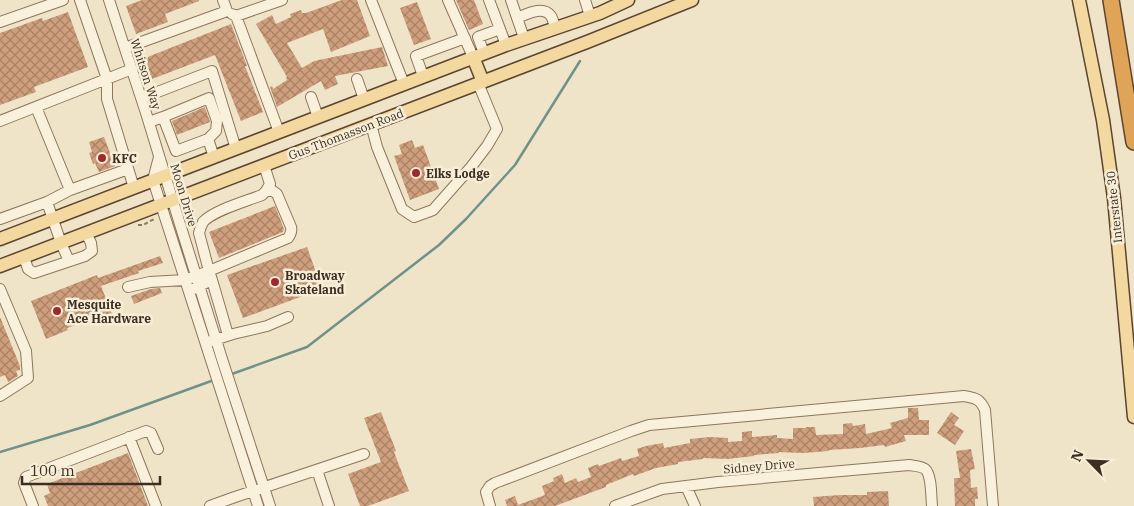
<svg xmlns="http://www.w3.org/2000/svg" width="1134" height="506" font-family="'IBM Plex Serif',serif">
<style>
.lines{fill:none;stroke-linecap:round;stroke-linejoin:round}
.stream{stroke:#6f938a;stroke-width:2.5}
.building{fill:url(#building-cross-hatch)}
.minor-casing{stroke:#8d765c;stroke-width:12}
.major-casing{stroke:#5b4430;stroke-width:15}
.highway-casing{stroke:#5b4430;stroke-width:18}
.path{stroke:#8d765c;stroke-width:2;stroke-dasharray:4 2.5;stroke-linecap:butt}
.minor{stroke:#faf1dc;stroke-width:10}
.major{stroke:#f3d9a0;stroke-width:12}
.highway{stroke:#e0a458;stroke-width:15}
.poi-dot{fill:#9e2a2b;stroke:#f7eed8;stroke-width:2}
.labels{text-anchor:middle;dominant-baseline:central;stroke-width:5;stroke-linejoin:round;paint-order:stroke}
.street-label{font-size:12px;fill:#3d2e20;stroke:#f7eed8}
.poi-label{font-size:12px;font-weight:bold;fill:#3d2e20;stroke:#f7eed8;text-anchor:start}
</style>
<defs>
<pattern id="building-cross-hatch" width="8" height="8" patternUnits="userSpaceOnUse" patternTransform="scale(1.25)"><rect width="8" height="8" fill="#cf9f7d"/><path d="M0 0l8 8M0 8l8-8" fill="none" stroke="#a98266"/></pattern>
</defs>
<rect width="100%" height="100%" fill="#f0e4c8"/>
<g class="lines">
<path class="stream" d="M229,375L307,347L439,245L466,219L515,165L580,61
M0,452L90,425L214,380"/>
</g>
<path class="building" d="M142,0H199V1L165,14L168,22L136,34L126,6Z
M342,0H357L370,36L331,52L323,29L287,43L302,68L314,61L382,47L388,66L335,76L338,84L325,90L321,81L277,107L270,87L272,86L273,89L287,80L286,78L287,77L256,24L272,15L276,24L291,17L290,14L301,10L302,13H306Z
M456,0H474L483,24L469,30Z
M417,2L431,39L414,45L400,8Z
M68,12L88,67L34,87L36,92L0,105V33L42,18L43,21Z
M231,24L247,66H245L263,112L241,121L215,55L152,79L151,75L148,76L143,63L146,62L145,58Z
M205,107L210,122L177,135L172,121Z
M104,137L115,166L99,172L95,163L93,164L89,153L92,152L89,142Z
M412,140L415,148L423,145L439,189L410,200L394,156L402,154L399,145Z
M275,206L284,229L283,232L219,258L209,232Z
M307,247L322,289L243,318L227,275Z
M160,256L163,263L138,271L139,273L101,286L112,314L85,325L84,322L67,328L68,330L46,339L31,301L97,275L98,278Z
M160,288L162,293L134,304L131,296L151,289Z
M0,317L20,366V370L16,371L18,376L8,382L5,375L0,377Z
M908,408H918L919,420H929V435H904L906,441L885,447L884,445L860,448L829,450V451L803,453L778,452L779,453L754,455V456L727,459L703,458V459L678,462V464L656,468L634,476L633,474L606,485V487L555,506H507L505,500L515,496L518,505L545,495L542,486L554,481L553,478L562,474L565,483L576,478L578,482L591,477L588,468L598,464L599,466L621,458L622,461L639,456L637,449L646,446L663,443L664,448L690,443V439L710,437L728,438V442L742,441V432L752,431V437L777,435V438L793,439V428H806V427H815L816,435L843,434V424L852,423L853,426L865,424L866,434L892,428L890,423L908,418Z
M381,412L396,451L394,452L409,491L368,506H360L348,474L381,462L364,418Z
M951,412L959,418L954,425L964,431L955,445L937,433Z
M971,449L975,469L970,470L971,488L977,487L978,499H975V506H955L954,478H960L956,451Z
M128,453L148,506H48L44,496L50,493L47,484Z
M888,491L889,506H814L813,497L840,495H867V492Z"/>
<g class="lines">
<defs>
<path id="minor" d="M80,0L107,79V99L134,188
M109,0L146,113L179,221L222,359L270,506
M371,0L404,84
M448,0L473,57
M489,0L506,45
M511,0L524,38
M585,0L590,16
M232,14L236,16L282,0
M236,16L279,132
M517,18C527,14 543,5 551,16C553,19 554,24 555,28
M0,22L63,0
M125,48L227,11L223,0
M484,53L478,37L500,29
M423,76L416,56L465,38
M357,79L364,99
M311,97L318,117
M142,98L212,71L236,149
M36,107L70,190
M163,117L209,98L217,121L216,131L208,139
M0,121L132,69
M149,122L163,117L176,151L208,139L214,157
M371,124L377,147L402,209L414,217L433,210L471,167L487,146L497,129L478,83
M159,157L153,180L258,506
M0,219L47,202
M24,257L28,269L34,273L85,256L92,251L91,243L86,233
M69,261L61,243L47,202L70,190L128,169
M212,280L209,271L288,238C291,234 292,231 291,227L277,194L273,191H266
M128,287L150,282L185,280L209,271L199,233C200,229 201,226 203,222C214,210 247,201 262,195L266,191L270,184L264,165
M0,289L26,351L28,378L0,396
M193,289L212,280L228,335
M211,341L233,334L267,326L288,317
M129,437L156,506
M317,470L329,506
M686,486L695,506
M33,506L24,483L26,477L146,431L151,433L158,449
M210,506L235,497L364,454
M490,506L486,492L490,486L495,483L631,431L649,425L964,396C976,398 980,399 985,410L993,506
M615,506L662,489L718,482L909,465C914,466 921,466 925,469C932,475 931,497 932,506"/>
<path id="major" d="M1079,0L1103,120L1114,198L1134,417
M473,57L483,82
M0,239L506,45L600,13L628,0
M0,266L587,42L692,0"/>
<path id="highway" d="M1111,0L1134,142"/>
</defs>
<use href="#minor" class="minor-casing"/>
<use href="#major" class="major-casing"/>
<use href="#highway" class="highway-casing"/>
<path class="path" d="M138,225H143L154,219"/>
<use href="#minor" class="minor"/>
<use href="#major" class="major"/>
<use href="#highway" class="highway"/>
</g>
<g class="poi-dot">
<circle cx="102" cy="158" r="5"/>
<circle cx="416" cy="173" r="5"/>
<circle cx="275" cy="282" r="5"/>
<circle cx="57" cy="311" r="5"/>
</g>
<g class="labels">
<g class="street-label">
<text transform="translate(146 74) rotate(72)">Whitson Way</text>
<text transform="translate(346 134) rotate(-21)">Gus Thomasson Road</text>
<text transform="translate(184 195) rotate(73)">Moon Drive</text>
<text transform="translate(1114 207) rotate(-96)">Interstate 30</text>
<text transform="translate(759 466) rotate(-5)">Sidney Drive</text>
</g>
<g class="poi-label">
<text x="112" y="158">KFC</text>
<text x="426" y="173">Elks Lodge</text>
<text x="285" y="275">Broadway<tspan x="285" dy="14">Skateland</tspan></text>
<text x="67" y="304">Mesquite<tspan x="67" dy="14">Ace Hardware</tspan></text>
</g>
</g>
<g transform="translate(1089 461) rotate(294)" stroke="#f7eed8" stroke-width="4" paint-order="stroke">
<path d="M0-4L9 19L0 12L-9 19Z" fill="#3d2e20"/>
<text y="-8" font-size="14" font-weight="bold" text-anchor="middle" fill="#3d2e20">N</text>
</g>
<path d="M22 476v8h138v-8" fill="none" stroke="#3d2e20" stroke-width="2.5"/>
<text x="30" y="476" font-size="15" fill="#3d2e20" stroke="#f7eed8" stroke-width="4" paint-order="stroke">100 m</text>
</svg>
